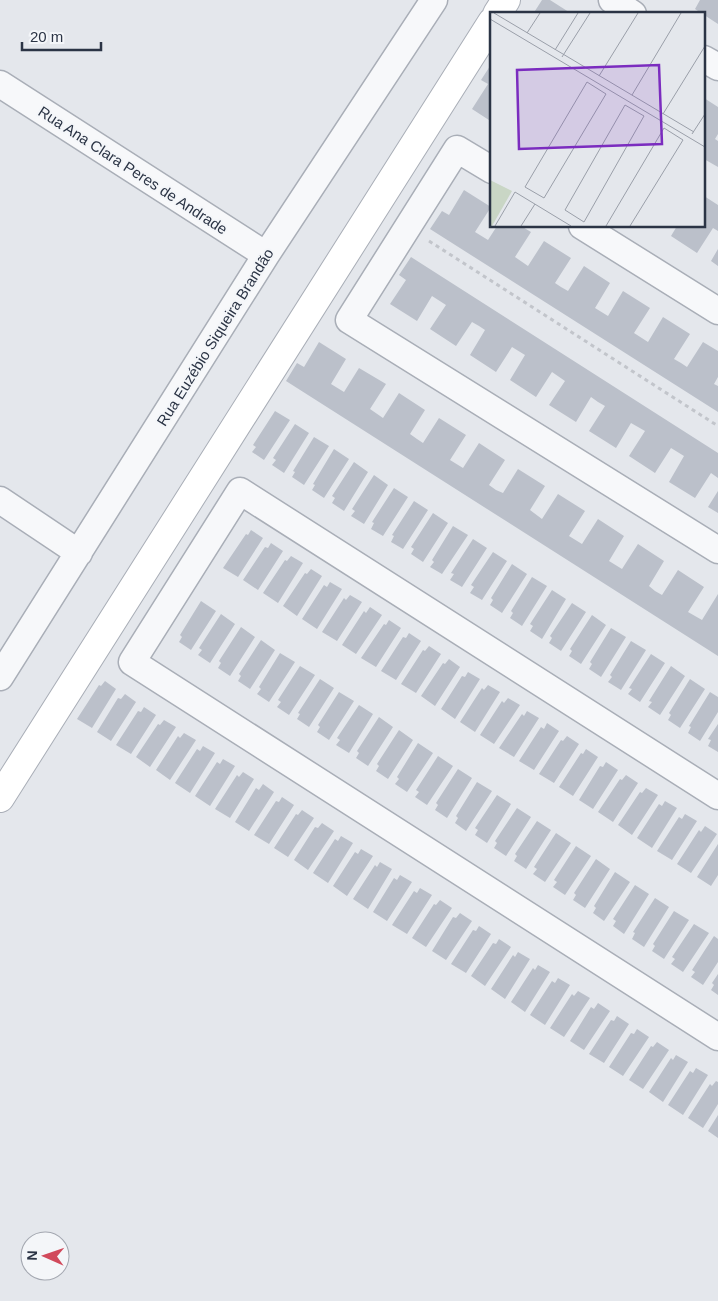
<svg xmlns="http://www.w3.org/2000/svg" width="718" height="1301" font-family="Arial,sans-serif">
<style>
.building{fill:#bbc0ca}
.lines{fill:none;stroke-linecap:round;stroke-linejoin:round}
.street-casing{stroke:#a9aeb7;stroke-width:29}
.secondary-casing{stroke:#a9aeb7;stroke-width:30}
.path{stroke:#c2c5cb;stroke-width:3;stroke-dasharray:4 4;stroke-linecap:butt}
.street{stroke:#f7f8fa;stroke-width:26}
.secondary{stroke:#fff;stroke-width:28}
.labels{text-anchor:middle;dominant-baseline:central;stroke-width:4;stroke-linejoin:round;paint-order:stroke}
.street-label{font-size:15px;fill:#2b3445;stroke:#f4f6f9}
.inset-road{fill:none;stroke:#9a9fa9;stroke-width:1}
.view{fill:#7b2cbf;fill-opacity:0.15;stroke:#7b2cbf;stroke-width:2.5}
.inset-edge{fill:none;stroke:#2b3445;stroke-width:2.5}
</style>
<rect width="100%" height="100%" fill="#e4e7ec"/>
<path class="building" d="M542,0H550L572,14H533Z
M700,0H718V24L695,9Z
M492,63V122L472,109L488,84L481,80Z
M704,98L718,107V134L715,139L718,141V167L704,159Z
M464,190L491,207L475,232L488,240L497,226H521L531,232L515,257L528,266L544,241L571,258L555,283L561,287L568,291L584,266L610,283L595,308L608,316L623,291L650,308L634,333L648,342L663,317L690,334L674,359L681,363L687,367L703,342L718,351V377L714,384L718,386V412L430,229L442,211L449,215Z
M704,196L718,205V231L713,228L697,253L671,236L677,226H704Z
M718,249V266L711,261Z
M411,257L718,453V478L711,473L695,498L669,482L684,456L671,448L655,473L629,456L645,431L631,423L616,448L589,431L605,406L598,402L591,397L576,422L549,405L565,381L552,372L536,397L510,380L525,355L512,347L496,372L470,355L485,330L479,326L472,322L456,346L430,329L446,305L432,296L417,321L390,304L406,280L399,275Z
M319,342L346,359L331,384L344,392L359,368L386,384L370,409L383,418L399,393L425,410L410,434L417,439L423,443L439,418L466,435L450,460L463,468L479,443L505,460L489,485L496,490L503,493L518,469L545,486L530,510L542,519L558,494L585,511L569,536L582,544L598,519L624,536L609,561L622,569L638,544L664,561L649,586L655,591L662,595L678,570L704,587L688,612L702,620L718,594V656L286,381L297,363L304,367Z
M275,411L290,420L264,460L252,452L256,447L253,445Z
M295,424L309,433L284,473L272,465L276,460L273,458Z
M314,437L329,446L304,485L292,477L295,472L293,471Z
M334,449L349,459L324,498L312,490L315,485L313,484Z
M354,462L368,472L344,511L332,503L335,498L332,496Z
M374,475L388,485L364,524L351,516L355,511L352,509Z
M394,488L408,497L383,536L371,529L374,523L372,522Z
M718,491V513L708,507Z
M414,501L428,510L403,549L391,542L394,536L392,535Z
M433,513L448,523L423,562L411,554L414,549L411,547Z
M453,526L468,535L442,574L430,567L434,562L432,560Z
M251,530L263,538L238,577L223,568L246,534L248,535Z
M473,539L487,548L462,587L450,580L454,574L451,573Z
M271,543L283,551L258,590L243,580L265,547L268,548Z
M493,552L507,561L482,600L470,593L474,587L471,585Z
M291,556L303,563L278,603L263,593L285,560L287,561Z
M512,564L527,574L502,613L490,605L493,600L491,598Z
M311,569L322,576L297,616L283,606L305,573L307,574Z
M532,577L547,586L522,626L510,618L513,613L511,611Z
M330,582L342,589L317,629L302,619L324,585L327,587Z
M552,590L566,599L542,639L530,631L533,626L530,624Z
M350,595L362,602L337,641L322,632L344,598L346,600Z
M201,601L216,611L191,650L179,642L182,637L180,635Z
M572,603L586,612L561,651L549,643L552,638L550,636Z
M370,607L382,615L356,654L342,645L364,611L366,613Z
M221,614L235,624L210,663L198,655L202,650L199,648Z
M592,615L606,625L581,664L569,656L572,651L570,649Z
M389,620L401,628L376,667L361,658L384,624L386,625Z
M241,627L255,637L230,676L218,668L221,663L219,661Z
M611,628L626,637L601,677L589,669L592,664L590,662Z
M409,633L421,641L396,680L381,671L403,637L406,638Z
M261,640L275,650L250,689L238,681L241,676L239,674Z
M631,641L646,650L621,690L608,682L612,677L610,675Z
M429,646L441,654L416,693L401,684L423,650L425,651Z
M280,653L295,662L269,702L257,694L261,689L259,687Z
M651,654L665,663L640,702L628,694L632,689L629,688Z
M449,659L460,667L435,706L421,696L443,663L445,664Z
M300,666L315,675L289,715L277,707L281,702L278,700Z
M671,666L685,676L660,715L648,707L652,702L649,701Z
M468,672L480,679L455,719L441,709L462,676L465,677Z
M320,679L334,688L309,727L297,719L300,714L298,713Z
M690,679L705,689L680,728L668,720L671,715L669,713Z
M105,681L116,689L92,728L77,719L99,685L101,686Z
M488,685L500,692L475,732L460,722L482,688L484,690Z
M339,692L354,701L329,740L317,732L320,727L318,725Z
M710,692L718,697V712L700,741L688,733L691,727L689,726Z
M125,694L136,702L111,741L97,732L118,698L121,699Z
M508,698L520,705L494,744L480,735L502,701L504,703Z
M359,705L373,714L349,753L336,745L340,740L337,738Z
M144,707L156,715L131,754L116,745L138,711L141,712Z
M527,711L539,718L514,757L499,748L522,714L524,716Z
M379,717L393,727L368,766L356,758L359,753L357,751Z
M164,720L176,727L150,767L136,757L158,724L160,725Z
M547,723L559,731L534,770L519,761L541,727L544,729Z
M718,724V752L708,746L711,740L708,739Z
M399,730L413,740L388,779L376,771L379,766L377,764Z
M184,733L196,740L170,780L156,770L178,736L180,738Z
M567,736L579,744L554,783L539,774L561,740L563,741Z
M418,743L433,753L407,792L395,784L399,779L397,777Z
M203,746L215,753L190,793L175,783L197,749L200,751Z
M586,749L598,757L573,796L559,787L581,753L583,754Z
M438,756L453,766L427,805L415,797L419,792L416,790Z
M223,759L235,766L210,806L195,796L217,762L220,764Z
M606,762L618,770L593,809L579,800L600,766L603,767Z
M458,769L472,778L447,818L435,810L438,805L436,803Z
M243,772L254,779L230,818L215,809L237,775L239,777Z
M626,775L638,783L613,822L598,812L620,779L622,780Z
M477,782L492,791L466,831L455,823L458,818L456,816Z
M263,784L274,792L249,831L235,822L256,788L259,790Z
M646,788L658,795L632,835L618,825L640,792L642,793Z
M497,795L511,804L487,843L475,835L478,830L475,828Z
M282,797L294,805L269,844L254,835L276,801L279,802Z
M665,801L677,808L652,848L637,838L659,804L662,806Z
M517,808L531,817L506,856L494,848L497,843L495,841Z
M302,810L314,818L288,857L274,848L296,814L298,815Z
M685,814L697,821L672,860L657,851L679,817L682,819Z
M537,821L551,830L526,869L514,861L517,856L515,854Z
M322,823L334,831L308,870L294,860L315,827L318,828Z
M705,826L717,834L691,873L677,864L699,830L701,832Z
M556,833L571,843L545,882L533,874L537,869L534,867Z
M341,836L353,843L328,883L313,873L335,839L338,841Z
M718,844V875L711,886L697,877Z
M576,846L591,856L565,895L553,887L557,882L554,880Z
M361,849L373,856L347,896L333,886L355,852L358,854Z
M596,859L610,869L585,908L573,900L576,895L574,893Z
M380,862L392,869L368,909L353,899L375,865L377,867Z
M615,872L630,882L604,921L593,913L596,908L594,906Z
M400,875L412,882L387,921L373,912L394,878L397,880Z
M635,885L649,894L624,934L613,926L616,921L613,919Z
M420,888L432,895L407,934L392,925L414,891L417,893Z
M655,898L669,907L644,947L632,939L635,933L633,932Z
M440,900L452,908L426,947L412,938L434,904L436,905Z
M674,911L689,920L664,959L652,951L655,946L653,944Z
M460,913L472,921L446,960L432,951L453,917L456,918Z
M694,924L709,933L683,972L671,964L675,959L672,957Z
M479,926L491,934L466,973L451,964L473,930L476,931Z
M714,936L718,939V962L703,985L691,977L695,972L692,970Z
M499,939L511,947L485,986L471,976L493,943L496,944Z
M518,952L530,959L505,999L491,989L513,955L515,957Z
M538,965L550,972L525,1012L511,1002L533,968L535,970Z
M718,974V995L711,990L714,985L712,983Z
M558,978L570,985L545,1025L530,1015L552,981L555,983Z
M578,991L590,998L564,1037L550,1028L572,994L574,996Z
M598,1003L610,1011L584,1050L570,1041L591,1007L594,1009Z
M617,1016L629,1024L604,1063L589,1054L611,1020L614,1021Z
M637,1029L649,1037L623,1076L609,1067L631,1033L634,1034Z
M657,1042L669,1050L643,1089L629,1080L651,1046L653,1047Z
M676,1055L688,1062L663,1102L649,1092L671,1058L673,1060Z
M696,1068L708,1075L683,1115L668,1105L690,1071L693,1073Z
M716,1081L718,1082V1104L703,1128L688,1118L710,1084L712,1086Z
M718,1115V1138L708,1131Z"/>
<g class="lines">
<defs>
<path id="street" d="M612,0L633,14
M704,59L718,67
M0,84L266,255
M492,170L457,149L349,320L718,550
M582,226L718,311
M0,500L79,553
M0,677L266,255L434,0
M718,796L240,491L132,662L718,1037"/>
<path id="secondary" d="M497,14L506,0
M0,798L492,22"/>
</defs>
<use href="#street" class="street-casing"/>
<use href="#secondary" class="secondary-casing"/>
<path class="path" d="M429,241L718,426"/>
<use href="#street" class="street"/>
<use href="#secondary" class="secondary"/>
</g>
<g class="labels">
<g class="street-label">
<text transform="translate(133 170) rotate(33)">Rua Ana Clara Peres de Andrade</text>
<text transform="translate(215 337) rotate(-58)">Rua Euzébio Siqueira Brandão</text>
</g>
</g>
<g transform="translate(490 12)">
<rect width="215" height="215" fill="#e4e7ec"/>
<path d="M0,168L22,179L2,214H0Z" fill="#c9d6c5"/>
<path class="inset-road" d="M4,1L204,120M0,7L215,135M37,21L50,1M65,38L88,1M72,45L100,1M109,64L148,1M97,70L116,82L54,186L35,175ZM142,83L191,1M135,93L154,104L94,210L75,198ZM173,102L215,34M202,122L215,102M5,214L25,180L81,214M31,214L45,192M116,214L174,116L193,128L140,214"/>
<path class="view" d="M169,53L172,132L29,137L27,58Z"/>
<rect width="215" height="215" class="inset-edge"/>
</g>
<g transform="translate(45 1256) rotate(272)"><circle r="24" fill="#f4f6f9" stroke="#a4a8b1"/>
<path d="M0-4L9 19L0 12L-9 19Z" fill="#d1495b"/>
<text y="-8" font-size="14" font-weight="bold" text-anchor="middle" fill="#2b3445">N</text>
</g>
<path d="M22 42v8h79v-8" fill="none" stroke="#2b3445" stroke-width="2.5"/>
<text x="30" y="42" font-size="15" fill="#2b3445" stroke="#f4f6f9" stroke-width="4" paint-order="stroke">20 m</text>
</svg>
